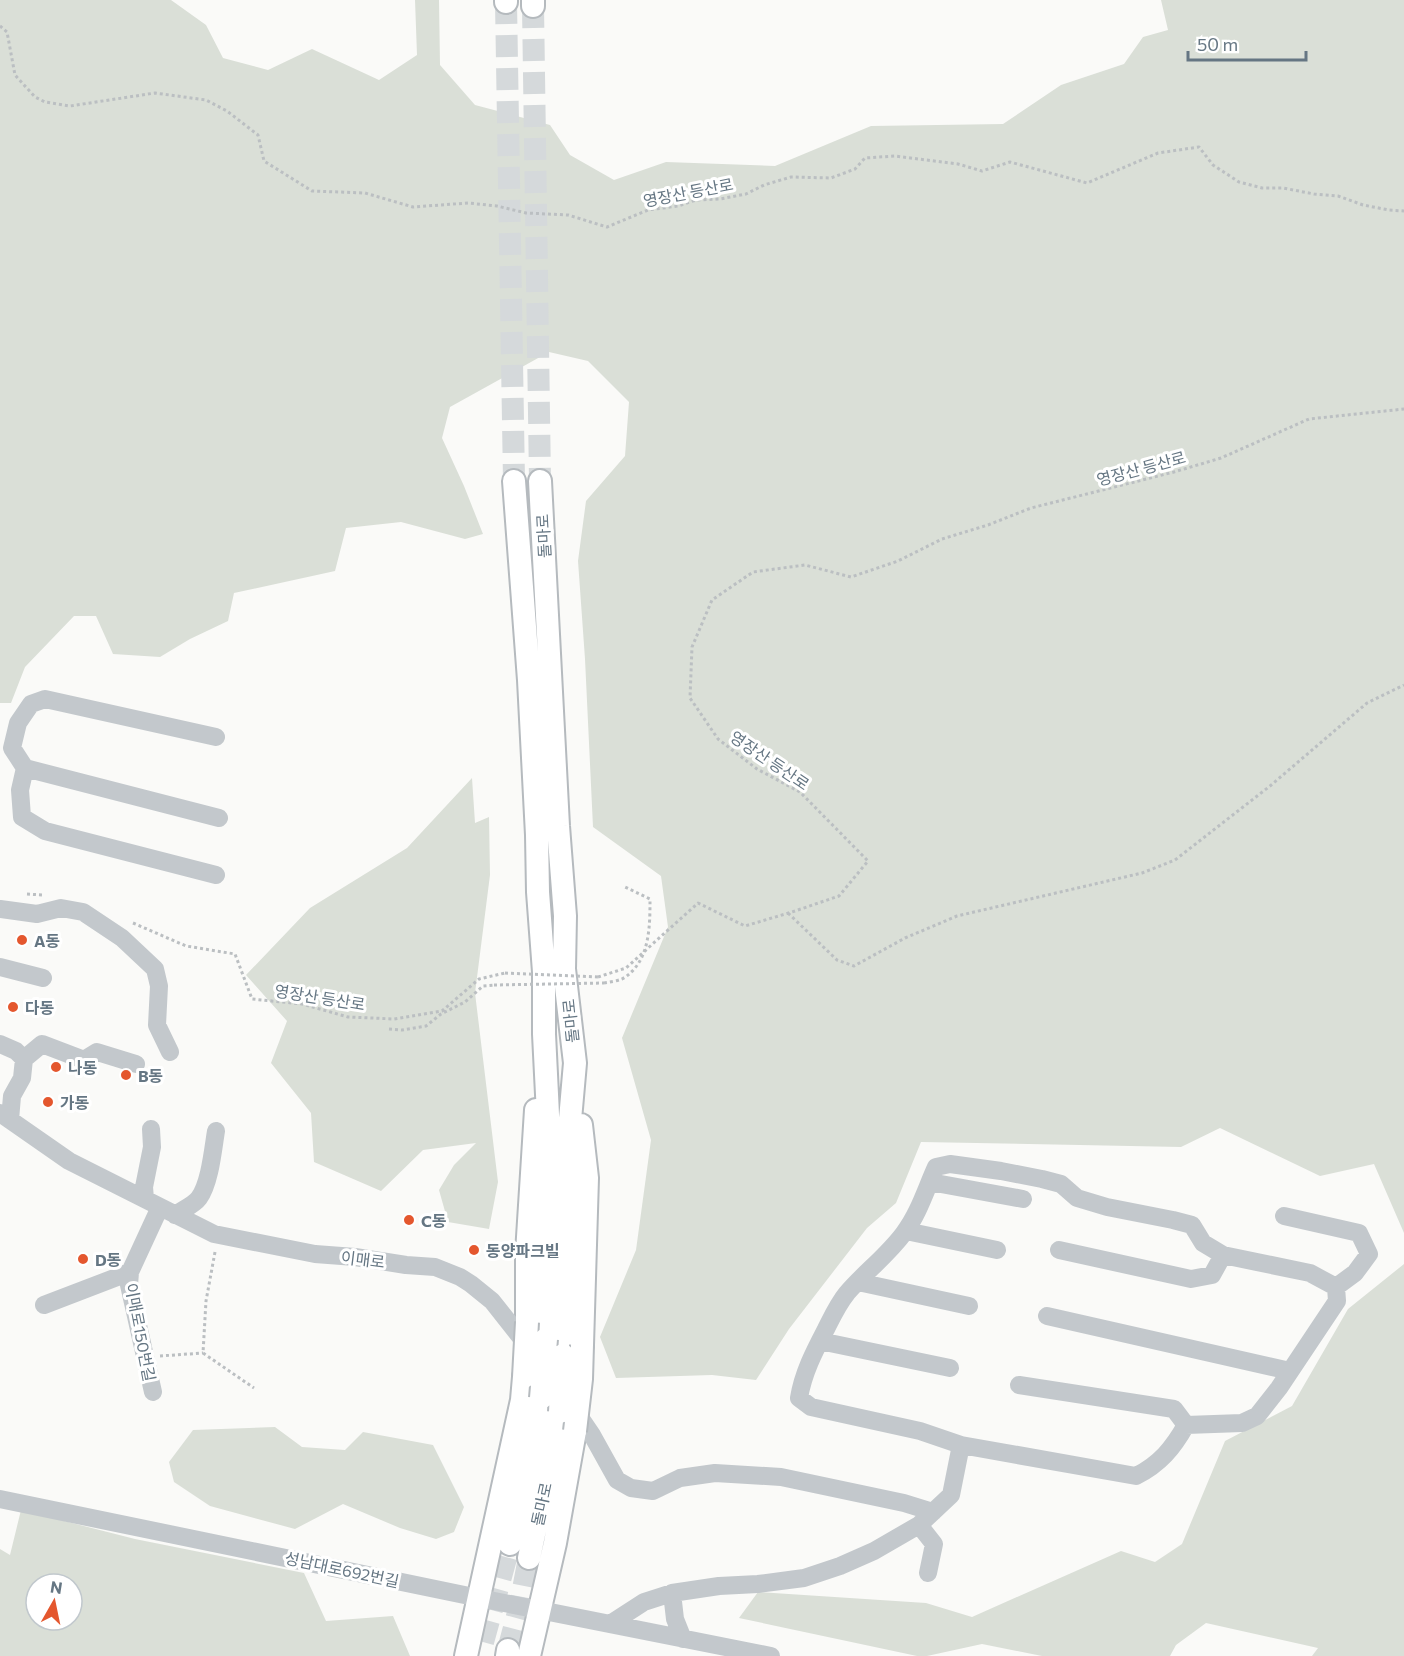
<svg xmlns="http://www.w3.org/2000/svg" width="1404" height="1656" font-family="Commissioner,'Noto Sans KR',sans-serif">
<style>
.green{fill:#dadfd7;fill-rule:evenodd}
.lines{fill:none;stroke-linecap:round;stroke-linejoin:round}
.major-tunnel{stroke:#d5d9db;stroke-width:22;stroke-dasharray:22 11;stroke-linecap:butt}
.major-casing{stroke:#b5babe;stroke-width:26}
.path{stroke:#bbbfc2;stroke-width:3;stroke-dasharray:3 3;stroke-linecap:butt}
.minor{stroke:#c3c8cc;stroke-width:18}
.major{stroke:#fff;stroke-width:22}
.major-bridge-casing{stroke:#b5babe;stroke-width:26;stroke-linecap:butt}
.path-bridge{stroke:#bbbfc2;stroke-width:3;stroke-dasharray:3 3;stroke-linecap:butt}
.major-bridge{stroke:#fff;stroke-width:22}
.poi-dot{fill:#e4572e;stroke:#fff;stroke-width:2}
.labels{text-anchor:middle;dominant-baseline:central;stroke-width:6;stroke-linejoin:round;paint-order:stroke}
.street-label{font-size:16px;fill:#657683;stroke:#fff}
.poi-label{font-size:16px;font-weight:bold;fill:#657683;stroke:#fff;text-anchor:start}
</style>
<rect width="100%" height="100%" fill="#fafaf8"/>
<path class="green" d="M0,0H171L206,25L223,58L268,70L312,49L379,80L417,55L415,0H439L440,65L475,105L550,125L570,155L614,180L666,162L775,166L871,126L1003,124L1061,85L1124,64L1143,37L1168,30L1161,0H1404V1233L1374,1164L1320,1176L1220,1128L1181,1147L921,1142L896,1203L867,1228L789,1329L756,1380L712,1375L616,1378L600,1337L636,1250L651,1140L622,1038L668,927L661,876L593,827L585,659L578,561L586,501L625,456L629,402L588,361L549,352L450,407L442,438L464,486L483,534L465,539L401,522L346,528L335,571L234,593L228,621L190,639L160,657L113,654L96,616H74L25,667L11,703H0Z
M472,778L475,823L489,817L490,875L475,993L498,1182L489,1229L448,1222L439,1190L454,1165L476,1143L423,1150L381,1191L314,1162L311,1113L271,1063L287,1021L246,975L310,908L407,848Z
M1404,1264V1656H1312L1318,1648L1206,1623L1176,1645L1170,1656H1042L982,1644L927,1656H917L739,1618L758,1592L926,1603L972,1617L1121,1551L1155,1562L1182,1544L1225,1441L1292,1406L1348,1309Z
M275,1427L302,1447L345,1450L363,1432L433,1445L464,1507L454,1532L436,1539L400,1528L343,1504L295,1529L210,1506L174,1482L169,1462L193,1430Z
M21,1510L135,1539L304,1573L326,1621L393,1616L410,1656H0V1549L10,1555ZM36,1584H72V1620H36Z"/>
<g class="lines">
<path class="major-tunnel" d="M506,2L514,481
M533,6L540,481
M483,1642L510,1544
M508,1650L520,1605L529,1558"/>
<defs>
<path id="major" d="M506,0V2
M533,6V0
M514,481L529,680L537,835L538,892L544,972V1034L551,1175L547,1245L546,1339
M540,481L558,826L565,916L564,969L575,1063L569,1131V1221L563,1355
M581,1125L587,1178L582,1345
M527,1322V1253L536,1110
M510,1544L541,1398
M529,1558L560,1412
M466,1656L522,1400L524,1377
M507,1656L508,1650
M529,1656L555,1543L575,1431"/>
</defs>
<use href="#major" class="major-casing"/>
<path class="path" d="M0,26L7,32L15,75L35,97L45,102L70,106L155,93L206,100L227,111L258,135L264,161L312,191L365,193L413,207L468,203L497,206L526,213L568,215L607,227L648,210L678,206L696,200L720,199L746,194L764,185L791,177L831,178L855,169L865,158L895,156L958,164L982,171L1010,162L1087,183L1158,153L1199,147L1213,165L1239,182L1262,188H1283L1314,194L1338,196L1363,205L1389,210L1404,211
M27,894L42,895
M788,913L837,960L854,966L905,938L957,916L1142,873L1175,860L1270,786L1367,703L1404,685
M133,923L186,946L235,954L252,999L302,1004L348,1017L394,1019L442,1011L479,979L505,973
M598,977L626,968L698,903L745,926L792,912L839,896L868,861L800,792L757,769L718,739L690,698L692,647L712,600L753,572L805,565L851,577L898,561L942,539L988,525L1031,508L1174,472L1221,458L1309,419L1404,409
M604,983C610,982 617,981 622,979C650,963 650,927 650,899L625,887
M389,1029L402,1030L426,1026L441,1014L465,1002L483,986L494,985
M215,1252L206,1301L203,1353L254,1388
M160,1356L203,1353"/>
<path class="minor" d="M216,737L45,699L31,704L18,723L12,748L25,768L20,790L22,817L45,831L216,875
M25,768L219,818
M0,909L37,914L61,908L83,912L122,938L155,969L159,986L157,1025L170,1052
M0,967L43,978
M0,1044L16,1051L24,1059L22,1078L12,1096L10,1120
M24,1059L42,1044L84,1060L97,1052L136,1064
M0,1113L69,1161L214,1234L315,1254L355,1257L406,1265L435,1267L460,1277L471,1284L492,1301L530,1349
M930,1182L1023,1199
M145,1199L144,1187L152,1147L151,1129
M175,1215C182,1210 194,1205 199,1198C210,1183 213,1149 216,1131
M1284,1216L1359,1233L1369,1254L1355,1273L1336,1287
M906,1231L997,1250
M1059,1250L1191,1279L1212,1275L1223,1255
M858,1282L969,1306
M44,1305L130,1272
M1047,1316L1290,1371
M820,1341L950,1368
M1019,1385L1174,1409L1186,1425
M153,1392L129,1285L130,1272L160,1207
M573,1407L592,1435L617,1480L631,1488L653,1491L680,1478L715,1473L781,1477L904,1503L933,1512
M0,1499L479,1598L771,1656
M919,1525L934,1544L928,1573
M672,1593L675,1619L683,1639
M610,1624L644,1602L672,1593L719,1586L758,1584L804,1578L840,1566L874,1551L919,1525L951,1495L961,1445L920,1431L811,1407L799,1398C803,1373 814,1352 826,1329C832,1317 838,1304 847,1293C865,1272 887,1256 904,1233C919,1213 926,1189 936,1167L950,1164L1001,1171L1042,1179L1061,1184L1077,1198L1107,1207L1173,1220L1192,1225L1203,1243L1223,1255L1310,1273L1336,1287L1337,1301L1279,1388L1257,1416L1242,1423L1186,1425C1173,1448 1160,1464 1136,1476L961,1445"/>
<use href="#major" class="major"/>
<defs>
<path id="major-bridge" d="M524,1377L527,1322
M541,1398L546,1339
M560,1412L563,1355
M575,1431L581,1379L582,1345"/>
</defs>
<use href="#major-bridge" class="major-bridge-casing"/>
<path class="path-bridge" d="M505,973L598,977
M494,985L604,983"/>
<use href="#major-bridge" class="major-bridge"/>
</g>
<g class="poi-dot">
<circle cx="22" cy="940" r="6"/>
<circle cx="13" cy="1007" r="6"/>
<circle cx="56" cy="1067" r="6"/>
<circle cx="126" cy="1075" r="6"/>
<circle cx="48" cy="1102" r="6"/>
<circle cx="409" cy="1220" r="6"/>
<circle cx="474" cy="1250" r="6"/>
<circle cx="83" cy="1259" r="6"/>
</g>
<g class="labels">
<g class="street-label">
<text transform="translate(688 192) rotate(-11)">영장산 등산로</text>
<text transform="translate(1141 468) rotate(-15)">영장산 등산로</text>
<text transform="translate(543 536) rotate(-93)">돌마로</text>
<text transform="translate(770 760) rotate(34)">영장산 등산로</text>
<text transform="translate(320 997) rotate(9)">영장산 등산로</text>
<text transform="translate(570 1021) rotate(-96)">돌마로</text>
<text transform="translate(363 1259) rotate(7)">이매로</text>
<text transform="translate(141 1332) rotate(79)">이매로150번길</text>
<text transform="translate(541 1504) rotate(-78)">돌마로</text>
<text transform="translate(342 1569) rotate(12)">성남대로692번길</text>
</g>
<g class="poi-label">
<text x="34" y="940">A동</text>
<text x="25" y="1007">다동</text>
<text x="68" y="1067">나동</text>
<text x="138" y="1075">B동</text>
<text x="60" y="1102">가동</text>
<text x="421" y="1220">C동</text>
<text x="486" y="1250">동양파크빌</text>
<text x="95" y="1259">D동</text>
</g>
</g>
<g transform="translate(54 1602) rotate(9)"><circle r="28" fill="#ffffff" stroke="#c1c8cd" stroke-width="1.5"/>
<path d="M0-4.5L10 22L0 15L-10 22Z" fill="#e4572e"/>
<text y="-9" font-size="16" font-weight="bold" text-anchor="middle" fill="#657683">N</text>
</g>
<path d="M1188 51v9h118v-9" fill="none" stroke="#657683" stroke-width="3"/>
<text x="1197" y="51" font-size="18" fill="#657683" stroke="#ffffff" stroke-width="4.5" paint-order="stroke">50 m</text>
</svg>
